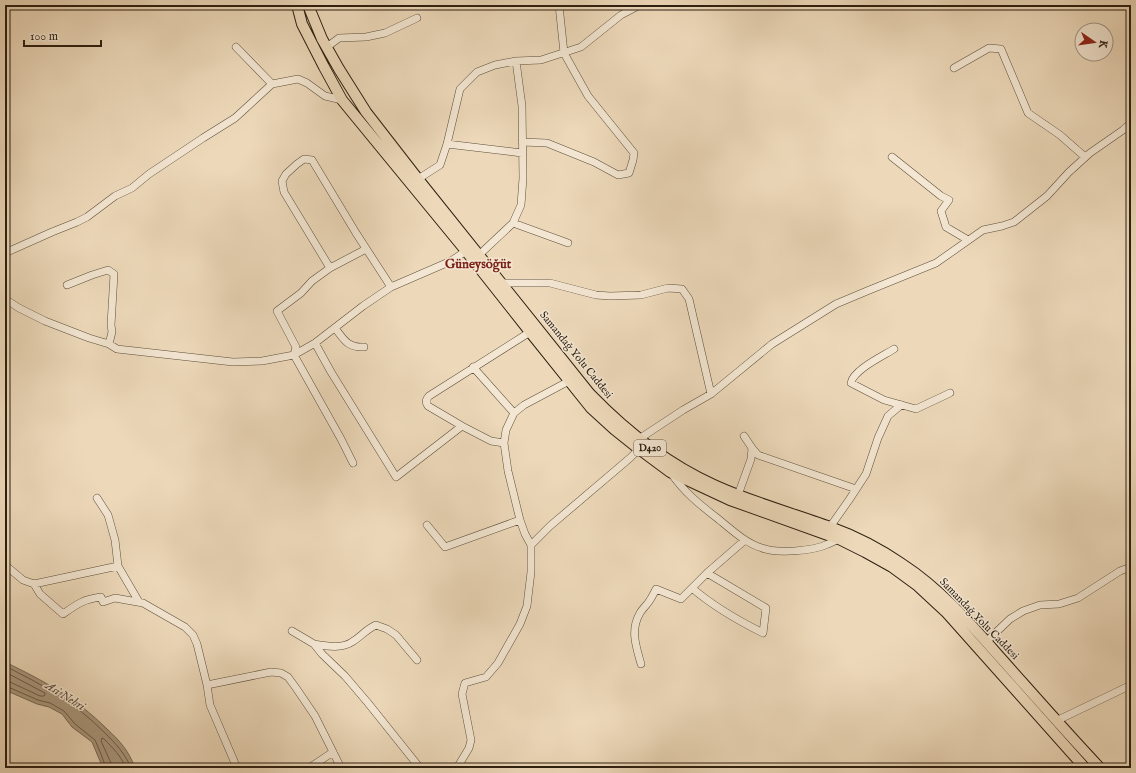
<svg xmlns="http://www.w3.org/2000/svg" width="1136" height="773" font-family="'IM FELL English',serif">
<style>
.water{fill:#ab9a80;stroke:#786953}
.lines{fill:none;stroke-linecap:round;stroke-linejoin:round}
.shore{stroke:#6c5c48;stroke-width:1}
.minor-casing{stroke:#5c4e3a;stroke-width:8}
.highway-casing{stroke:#2c1f10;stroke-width:12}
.minor{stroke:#f3e6d2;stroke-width:7}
.highway{stroke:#edd9ba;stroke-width:10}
.labels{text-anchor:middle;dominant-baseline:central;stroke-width:3;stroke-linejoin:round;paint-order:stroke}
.shield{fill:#f3e6d2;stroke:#685b4a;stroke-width:1}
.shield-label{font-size:10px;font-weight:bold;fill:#2c1f10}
.street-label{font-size:11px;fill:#2c1f10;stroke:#f3e6d2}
.water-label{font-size:12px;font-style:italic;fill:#584a37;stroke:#f3e6d2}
.quarter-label{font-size:13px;font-weight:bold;fill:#7a1f14;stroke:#f3e6d2}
</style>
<rect width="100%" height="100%" fill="#edd9ba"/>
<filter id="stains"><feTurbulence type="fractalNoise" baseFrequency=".005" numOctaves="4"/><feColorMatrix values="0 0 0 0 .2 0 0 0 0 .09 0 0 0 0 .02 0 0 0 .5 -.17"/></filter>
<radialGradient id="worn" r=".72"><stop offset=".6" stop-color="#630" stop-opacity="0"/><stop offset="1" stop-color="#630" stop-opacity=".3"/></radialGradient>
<path class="water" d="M5,662C44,681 76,698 107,729C120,741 129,751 135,768H103L92,742L72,727L62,714L49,707L37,704L5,690Z"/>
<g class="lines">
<path class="shore" d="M5,666C43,685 74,702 104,732C115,743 125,753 131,768
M5,672L45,693V695L44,696H40L10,682L5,681
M5,687H8L38,700L50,703L64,711L75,724L95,740L101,754L106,768
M111,768V763L101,741L102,738L104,739C113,748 121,756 126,768"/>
<defs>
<path id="minor" d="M236,47L272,84
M327,47L339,38L366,37L385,33L417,18
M954,68L989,48L1001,49L1028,113L1060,135L1085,157
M522,142L547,143L594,162L618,175L629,173L633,160L634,153L588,96L564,53L559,5
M447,144L522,153
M892,157L941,196L949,200L941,211L946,227L968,240
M418,179L440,165L447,144L460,89L477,72L495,65L516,61L541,60L581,47L621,15L640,5
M513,223L568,243
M5,253L52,232L77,222L87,217L115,196L132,188L149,174L203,138L235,118L272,84L298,79L307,83L325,96L342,100
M479,255L513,223L521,205L523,178L522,106L516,61
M330,268L284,192L282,181L286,174L297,164L304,159L312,160L356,233L391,287
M502,283H550L596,295L610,296L641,295L668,288L682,289L689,299L711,394
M67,285L92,275L108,270L114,274L111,325L112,332L109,344
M5,299L19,308L45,321L89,338L109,344L117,349L233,362L262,361L294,355L315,343L363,306L391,287L451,261L466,251
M335,328C344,340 348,348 364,347
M315,343L331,372L396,477L462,426L491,441L504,443
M894,349C883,356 853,370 851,383L884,400L916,409L950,393
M473,367L514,413
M462,426L428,406C425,402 426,399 429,396L530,332
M639,439L683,410L711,394L772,344L836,304L867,291L936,263L983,230L1002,226L1014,222L1047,196L1069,172L1090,153L1123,130L1131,123
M752,448L758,455L856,489
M353,463L341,439L294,355L296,347L277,311L301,293L312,281L330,268L366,249
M671,473C684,492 699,504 717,518C731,529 745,543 762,548C777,554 813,551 828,544C832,543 835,540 839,539
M738,495L751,459L752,448L744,436
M97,498L108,515L115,540L118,566L139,602
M427,525L445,547L520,520
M830,527L849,500L866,474L878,438L888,416L901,405
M531,545L550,526L630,458L639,449
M5,565L23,580L34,584L118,566
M34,584L40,594L63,614C77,604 84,599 101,597L103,602L115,598L143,603L185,627L193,635L197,644L207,685L271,672L281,673L288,677L296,688L315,716L341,768
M692,588C714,607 737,620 763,633L766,608L707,573
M292,631L314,644L322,654L345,676L368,703L420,768
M986,642L1010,619L1023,611L1040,605L1059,604L1078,598L1120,571L1131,567
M314,644C326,646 342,649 352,642C362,636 365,630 376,625L387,629L396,635L417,660
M641,664C636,646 630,630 640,613C643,608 647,605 650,600C652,597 654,593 656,589L681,599L707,573L745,540
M207,685L210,705L237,768
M1056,721L1131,685
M309,768L333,752
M457,768L469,748L471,740L462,694L465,683L486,677L498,663L520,624L527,606L528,597L531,572V545L525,534L520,520L508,471L504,443L506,430L514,413L524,405L569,381"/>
<path id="highway" d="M297,5L302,24L324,67L342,100L466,251L530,332L591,408L614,429L639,449L670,472L730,500L839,539L865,552L892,567L918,586L946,612L1085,768
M308,5L322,39L339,69L366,112L418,179L590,394C626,431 667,464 714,485C751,502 792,513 830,527C855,536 880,549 902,564C939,588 969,622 998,655C1032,693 1065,731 1100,768"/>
</defs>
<use href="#minor" class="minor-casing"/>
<use href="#highway" class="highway-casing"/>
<use href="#minor" class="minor"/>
<use href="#highway" class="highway"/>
</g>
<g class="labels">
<rect class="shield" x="634" y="440" width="32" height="16" rx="3"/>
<g class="shield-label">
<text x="650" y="448">D420</text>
</g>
<g class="street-label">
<text transform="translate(576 355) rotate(51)">Samandağ Yolu Caddesi</text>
<text transform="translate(979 619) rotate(46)">Samandağ Yolu Caddesi</text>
</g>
<g class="water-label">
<text transform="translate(65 696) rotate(32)">Asi Nehri</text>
</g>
<g class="quarter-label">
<text x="478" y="264">Güneysöğüt</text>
</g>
</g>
<rect width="1136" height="773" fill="none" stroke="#edd9ba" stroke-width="20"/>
<rect x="6" y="6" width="1124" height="761" fill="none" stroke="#2c1f10" stroke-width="2"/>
<rect x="10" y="10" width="1116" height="753" fill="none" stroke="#2c1f10"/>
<g transform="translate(1094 42) rotate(103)"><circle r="19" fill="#f3e6d2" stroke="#a39684"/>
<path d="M0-3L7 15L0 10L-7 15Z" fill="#8f2418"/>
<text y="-6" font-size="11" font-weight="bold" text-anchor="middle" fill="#2c1f10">K</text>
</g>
<path d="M24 40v6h77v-6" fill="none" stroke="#2c1f10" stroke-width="2"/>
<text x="30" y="40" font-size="12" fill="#2c1f10" stroke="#f3e6d2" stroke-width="3" paint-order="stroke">100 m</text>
<rect width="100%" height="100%" filter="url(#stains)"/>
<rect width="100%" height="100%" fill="url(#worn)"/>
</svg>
